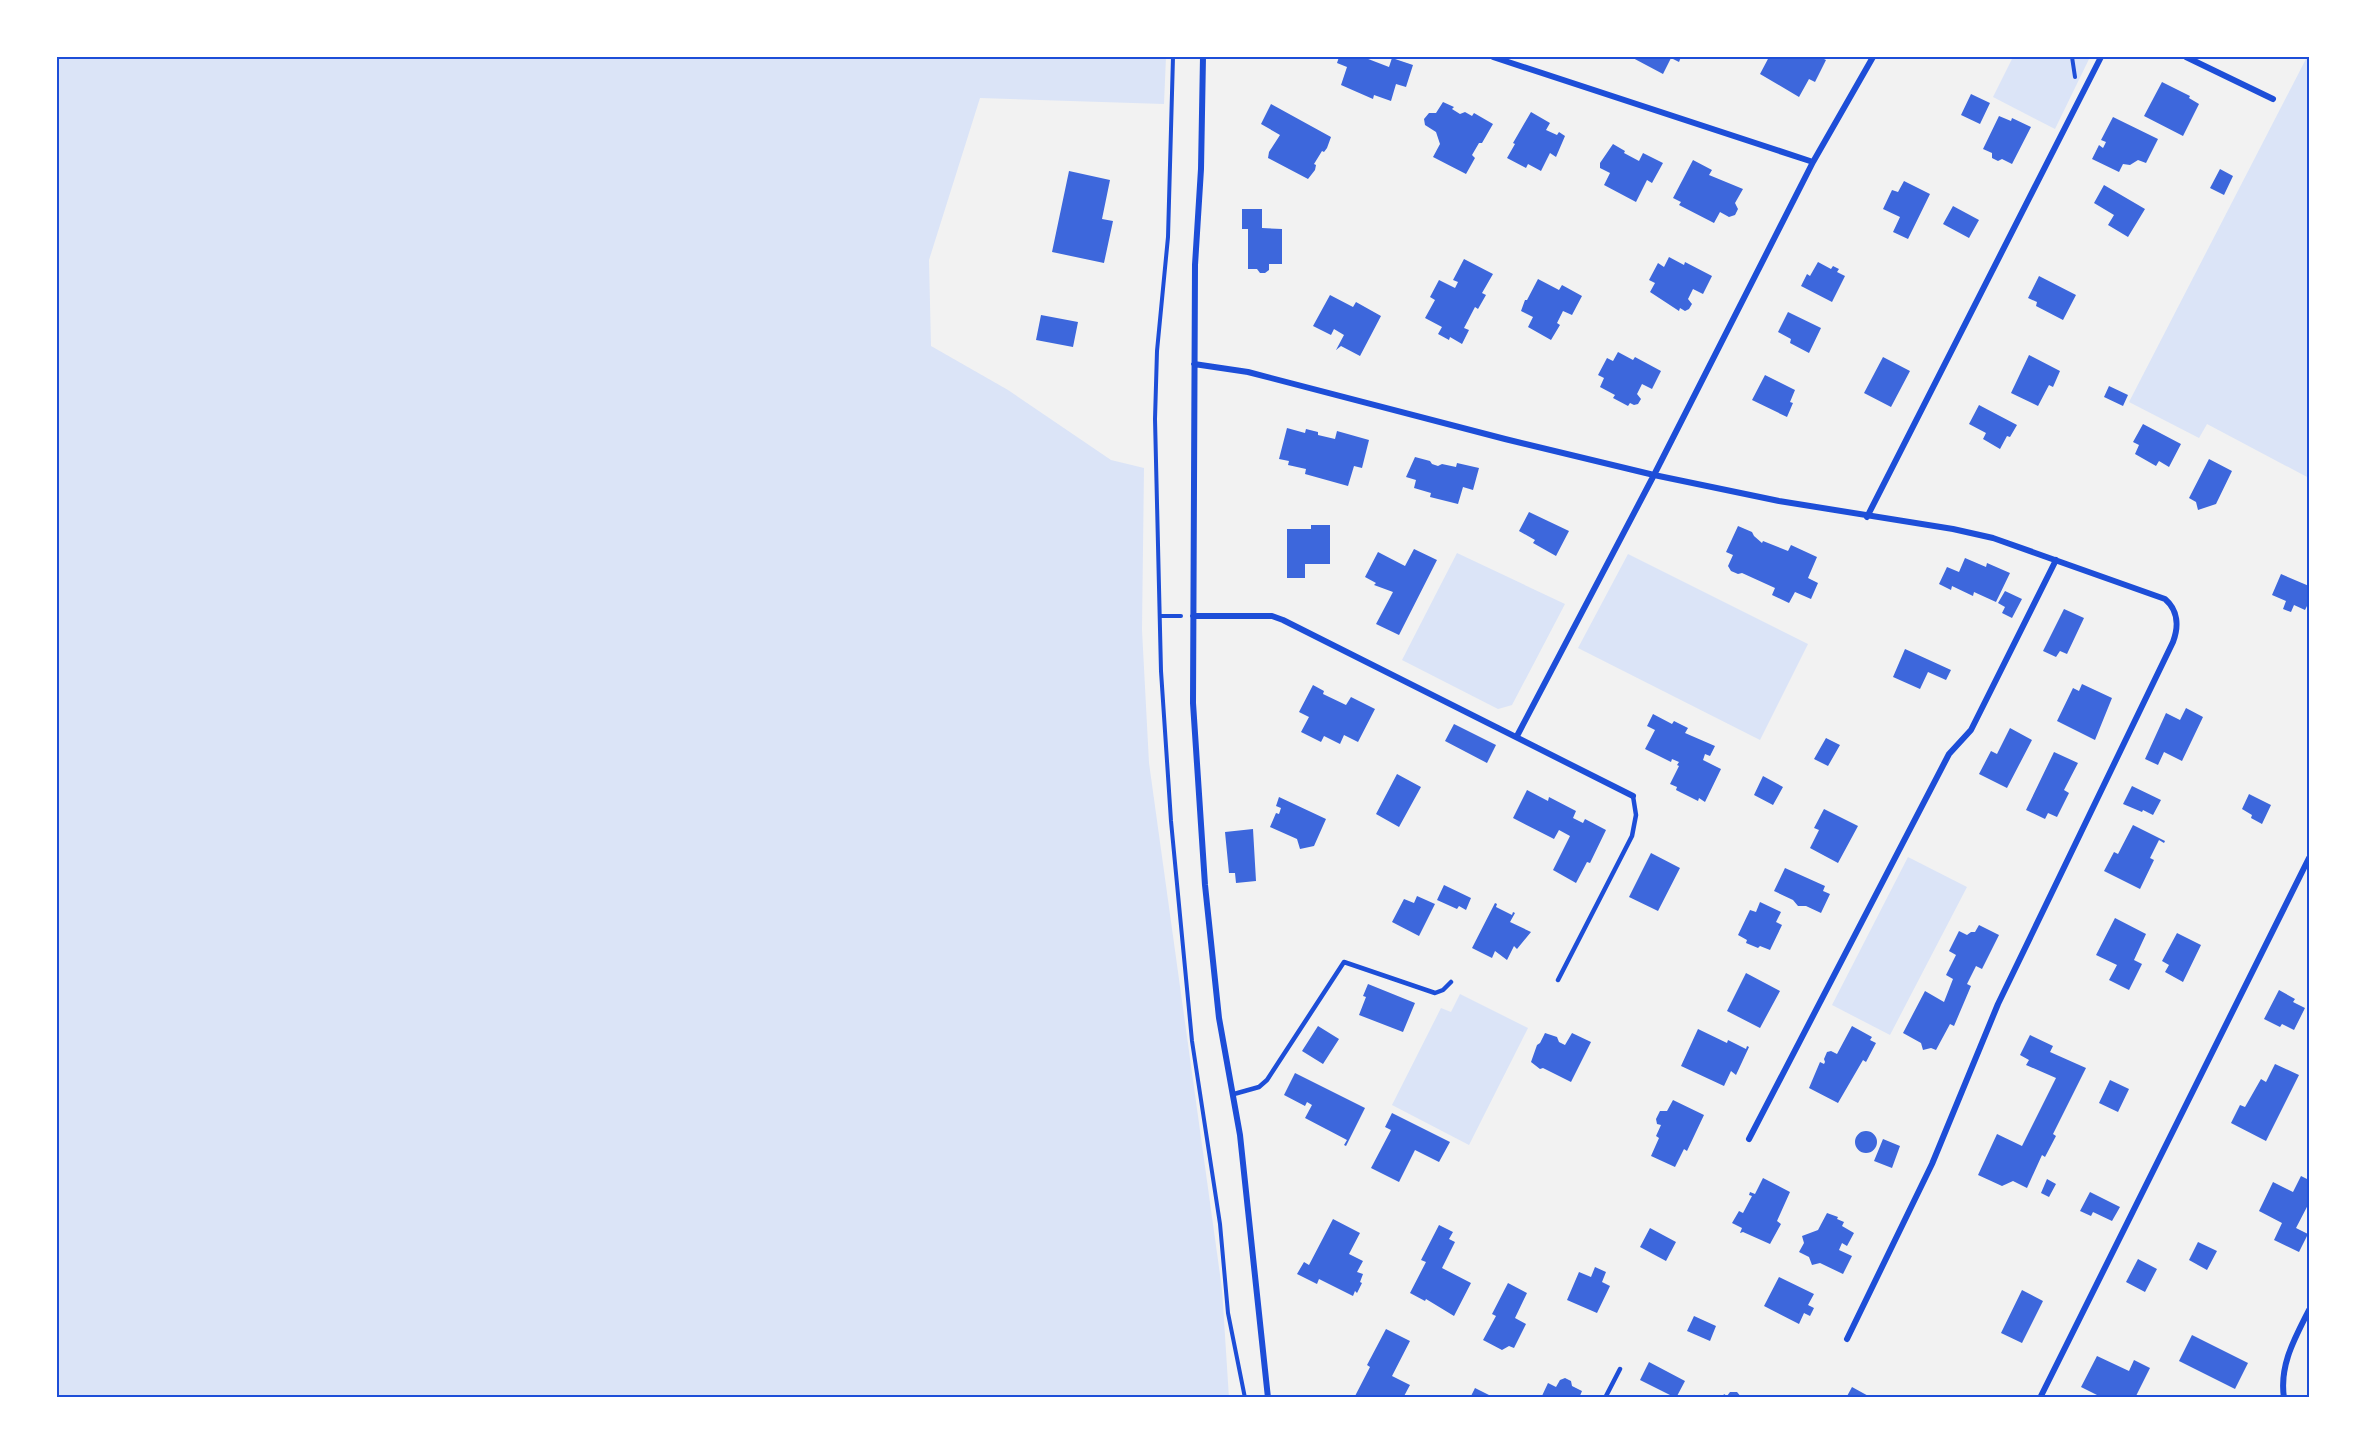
<svg xmlns="http://www.w3.org/2000/svg" width="2366" height="1455" font-family="Signika,sans-serif">
<style>
.green{fill:#dbe4f7}
.building{fill:#3d67dc}
.lines{fill:none;stroke-linecap:round;stroke-linejoin:round}
.path{stroke:#1d4ed8;stroke-width:4}
.service{stroke:#1d4ed8;stroke-width:4.5}
.minor{stroke:#1d4ed8;stroke-width:6}
.neatline{fill:none;stroke:#1d4ed8;stroke-width:2}
</style>
<rect width="100%" height="100%" fill="#f2f2f2"/>
<path class="green" d="M57,57H1166L1164,104L980,98L929,260L931,346L1008,390L1111,460L1144,468L1142,630L1149,763L1222,1289L1229,1398H57Z
M2013,57H2090L2055,129L1993,97Z
M2307,57H2309V478L2207,424L2199,438L2129,402Z
M1457,553L1565,604L1512,705L1498,709L1402,660Z
M1628,554L1808,644L1760,740L1578,648Z
M1908,857L1967,887L1890,1035L1832,1005Z
M1460,994L1528,1028L1469,1145L1392,1105L1441,1008L1451,1012Z"/>
<path class="building" d="M1339,57H1363L1389,67L1392,58L1413,65L1406,87L1396,84L1391,101L1374,95L1373,99L1341,85L1347,67L1337,63Z
M1631,57H1681L1679,62L1671,58L1663,74Z
M1769,57H1820L1826,60L1815,82L1809,79L1799,97L1760,74Z
M2162,82L2190,96L2189,98L2199,104L2183,136L2144,116Z
M1971,94L1990,103L1980,124L1961,115Z
M1443,102L1454,107L1452,109L1460,114L1465,112L1472,116L1474,113L1493,124L1482,143H1479L1472,155L1475,158L1466,174L1433,157L1440,144L1436,132L1425,125L1424,119L1429,113H1436Z
M1271,104L1331,137L1327,148L1324,152L1322,151L1314,164L1316,165L1315,170L1308,179L1268,158L1269,152L1280,135L1261,124Z
M1531,112L1550,123L1546,130L1557,135L1559,132L1565,136L1556,157L1550,153L1541,171L1528,164L1526,168L1507,158L1515,144L1513,143Z
M1999,116L2011,121L2012,118L2031,127L2012,164L2002,159L1998,161L1992,158V153L1983,149Z
M2113,117L2158,139L2146,163L2138,160L2130,165L2123,164L2119,172L2092,159L2099,145L2103,148L2106,142L2101,140Z
M1613,144L1625,151L1624,153L1639,161L1643,153L1663,163L1652,183L1647,180L1636,202L1604,185L1610,173L1600,168V163Z
M1693,160L1712,170L1709,175L1743,189L1735,203L1738,209L1735,215L1729,217L1720,212L1714,223L1679,205L1681,202L1673,198Z
M2220,169L2233,176L2224,195L2210,188Z
M1069,171L1110,180L1102,219L1113,221L1104,263L1052,252Z
M1904,181L1930,194L1908,239L1893,232L1900,217L1883,209L1892,190L1898,192Z
M2104,185L2145,209L2128,237L2108,225L2114,215L2094,203Z
M1953,206L1979,220L1969,238L1943,224Z
M1242,209H1262V228L1282,229V264H1269V270L1265,273H1260L1257,269H1248V229H1242Z
M1669,257L1684,265L1685,262L1712,276L1703,294L1693,289L1688,299L1692,304L1689,309L1685,311L1680,308L1679,311L1650,292L1655,283L1649,280L1658,263L1664,267Z
M1464,259L1493,274L1482,293L1486,295L1478,309L1475,307L1464,328L1469,330L1462,344L1450,337L1449,340L1438,334L1442,327L1425,318L1435,300L1430,297L1439,280L1455,288L1458,282L1453,280Z
M1818,262L1831,269L1833,266L1839,269L1837,272L1845,276L1832,302L1801,286L1807,274L1810,276Z
M2039,276L2076,295L2063,320L2036,306L2037,302L2028,298Z
M1538,279L1559,290L1562,285L1582,296L1572,315L1563,311L1557,323L1560,325L1551,340L1528,327L1533,317L1521,311L1525,300H1527Z
M1330,295L1353,307L1356,302L1381,316L1360,356L1341,346L1336,350L1344,335L1334,329L1331,335L1313,326Z
M1788,312L1821,328L1809,353L1790,343L1791,339L1778,332Z
M1041,315L1078,322L1073,347L1036,340Z
M1618,352L1633,360L1635,357L1661,371L1652,389L1642,384L1637,394L1641,399L1638,404L1634,405L1630,403L1628,406L1613,398L1615,395L1600,387L1604,378L1598,375L1607,358L1613,361Z
M2029,355L2060,371L2053,387L2049,385L2038,406L2011,393Z
M1883,357L1910,371L1891,407L1864,393Z
M1765,375L1795,390L1790,402L1793,403L1787,417L1752,400Z
M2109,386L2128,395L2123,406L2104,397Z
M1979,405L2017,425L2010,437L2007,436L2000,449L1983,439L1986,433L1969,424Z
M2143,424L2181,444L2169,467L2159,461L2156,466L2135,454L2139,445L2133,442Z
M1287,428L1305,433L1306,429L1318,432V435L1335,439L1337,431L1369,440L1362,468L1354,466L1348,486L1305,474L1306,469L1288,465L1289,461L1279,459Z
M1415,457L1430,461L1432,464L1438,466L1442,464L1456,467L1457,463L1479,468L1473,490L1463,487L1458,504L1430,497L1431,493L1414,488L1416,480L1406,477Z
M2209,459L2232,471L2216,504L2198,510L2196,502L2189,498Z
M1529,512L1569,531L1556,556L1533,543L1535,540L1519,531Z
M1311,525H1330V564H1305V578H1287V529H1311Z
M1738,526L1752,532L1754,536L1762,543L1763,541L1788,551L1791,545L1817,557L1808,578L1818,583L1811,599L1795,592L1789,603L1772,595L1775,588L1742,573L1738,574L1731,571L1728,566L1733,555L1726,552Z
M1414,549L1437,560L1399,635L1376,624L1393,592L1374,585L1376,583L1365,577L1378,552L1405,566Z
M1965,558L1986,567L1987,563L2010,573L1996,602L1974,592L1973,596L1952,586L1951,590L1939,584L1947,567L1959,572Z
M2281,574L2309,586V602L2305,610L2294,605L2291,612L2283,609L2286,601L2272,595Z
M2005,591L2022,599L2012,618L2002,613L2005,607L1998,603Z
M2064,609L2084,618L2067,654L2060,651L2056,657L2043,651Z
M1905,649L1951,670L1946,680L1928,672L1920,689L1893,677Z
M2082,684L2112,698L2095,740L2057,721L2073,688L2079,691Z
M1313,685L1324,691L1323,694L1346,705L1351,697L1375,709L1358,742L1344,735L1340,744L1324,736L1321,742L1301,732L1309,717L1299,712Z
M2186,708L2203,717L2182,761L2164,752L2158,765L2145,759L2166,713L2180,720Z
M1653,714L1672,724L1674,721L1688,728L1685,733L1715,746L1710,756L1705,754L1703,760L1721,769L1705,802L1699,798L1698,801L1676,790L1677,787L1670,784L1679,766L1677,765L1679,762L1672,759L1671,762L1645,749L1655,730L1647,726Z
M1454,724L1496,745L1487,763L1445,741Z
M2010,728L2032,740L2007,788L1979,774L1991,751L1997,754Z
M1826,738L1840,745L1828,766L1814,759Z
M2054,752L2078,763L2064,790L2069,793L2057,817L2048,813L2045,819L2026,810Z
M1397,774L1421,787L1399,827L1376,814Z
M1763,776L1783,787L1773,805L1754,795Z
M2132,786L2161,800L2153,815L2143,810L2142,812L2123,804Z
M1527,790L1548,801L1549,797L1576,811L1573,818L1583,823L1585,819L1606,830L1590,863L1587,862L1576,883L1553,870L1570,836L1559,830L1554,839L1513,818Z
M2249,794L2271,805L2262,824L2251,818L2252,815L2242,809Z
M1279,797L1326,819L1314,846L1300,849L1297,839L1270,827L1276,813L1279,814L1281,808L1276,806Z
M1824,809L1858,826L1838,863L1810,848L1819,830L1814,828Z
M2133,825L2165,841L2164,843L2159,840L2150,858L2154,860L2140,889L2104,871L2114,852L2118,854Z
M1253,829L1256,881L1236,883L1235,873H1229L1225,832Z
M1651,853L1680,868L1658,911L1629,897Z
M1785,868L1825,886L1823,891L1830,894L1821,913L1806,906H1798L1793,900L1774,891Z
M1444,885L1471,898L1466,910L1459,906L1457,909L1437,900Z
M1417,896L1435,904L1419,936L1392,922L1404,899L1414,903Z
M1760,902L1781,912L1776,922L1782,925L1770,950L1760,946L1758,948L1746,943L1747,940L1738,935L1750,910L1756,912Z
M1495,903L1497,904L1496,907L1512,915L1513,912L1515,913L1510,922L1531,932L1517,949L1514,946L1507,960L1495,951L1492,958L1472,948Z
M2115,918L2146,934L2134,960L2142,964L2129,990L2109,980L2117,965L2096,955Z
M1979,925L1999,935L1982,969L1976,966L1967,984L1971,986L1954,1026L1950,1024L1936,1050L1931,1048L1923,1050L1921,1043L1903,1033L1925,991L1944,1002L1953,979L1946,975L1956,955L1949,951L1959,931L1967,935L1971,932H1975Z
M2177,933L2201,945L2183,982L2165,972L2169,965L2162,961Z
M1746,973L1780,991L1760,1028L1727,1011Z
M1368,984L1415,1003L1403,1032L1359,1015L1366,997L1363,996Z
M2279,990L2295,999L2293,1002L2305,1008L2294,1030L2282,1024L2280,1027L2264,1019Z
M1318,1026L1339,1039L1323,1064L1302,1051Z
M1852,1026L1872,1037L1870,1040L1876,1043L1866,1062L1863,1060L1838,1103L1809,1088L1820,1062L1824,1064L1825,1062L1824,1059L1827,1052L1831,1051L1837,1054Z
M1698,1029L1727,1043L1728,1040L1746,1049L1747,1046L1749,1047L1736,1075L1731,1071L1724,1086L1681,1066Z
M1545,1033L1557,1037L1559,1042L1565,1045L1572,1033L1591,1042L1571,1082L1543,1068L1540,1069L1531,1062L1537,1045L1540,1043Z
M2030,1035L2053,1046L2050,1052L2086,1068L2053,1134L2056,1136L2045,1157L2042,1155L2027,1188L2013,1181L2002,1186L1978,1175L1997,1134L2022,1146L2056,1078L2026,1065L2029,1060L2020,1055Z
M2275,1064L2299,1075L2266,1141L2231,1123L2240,1105L2245,1107L2261,1079L2266,1082Z
M1295,1073L1365,1108L1346,1146L1344,1145L1347,1140L1305,1118L1312,1105L1307,1102L1305,1106L1284,1095Z
M2110,1080L2129,1089L2118,1112L2099,1103Z
M1673,1100L1704,1115L1687,1151L1684,1149L1675,1167L1651,1156L1659,1138L1656,1136L1661,1125L1657,1124L1656,1119L1660,1111H1667Z
M1392,1113L1450,1142L1439,1162L1415,1150L1399,1182L1371,1168L1391,1130L1385,1127Z
M1855 1142a11 11 0 1 1 22 0a11 11 0 1 1-22 0Z
M1883,1139L1900,1146L1892,1168L1874,1161Z
M2301,1176L2309,1180V1203L2296,1228L2308,1234L2299,1252L2274,1240L2282,1223L2259,1211L2273,1182L2293,1192Z
M1763,1178L1790,1192L1777,1221L1781,1224L1770,1244L1743,1232L1740,1233L1742,1228L1732,1223L1739,1211L1743,1213L1752,1196L1749,1195L1750,1192L1755,1194Z
M2047,1179L2056,1184L2049,1197L2041,1193Z
M2090,1192L2120,1207L2112,1221L2093,1212L2091,1216L2080,1211Z
M1827,1213L1838,1217L1837,1219L1844,1222L1842,1226L1854,1233L1847,1246L1842,1243L1839,1250L1852,1256L1843,1274L1820,1263L1812,1265L1809,1257L1799,1252L1804,1243L1802,1236L1818,1230Z
M1333,1219L1360,1233L1349,1254L1363,1261L1357,1272L1363,1274L1360,1282L1362,1283L1357,1293L1355,1291L1353,1296L1319,1279L1317,1284L1297,1274L1304,1262L1309,1265Z
M1439,1225L1453,1232L1449,1239L1455,1242L1442,1268L1471,1283L1454,1316L1426,1299L1425,1301L1410,1293L1426,1262L1421,1260Z
M1650,1228L1676,1242L1666,1261L1640,1247Z
M2198,1242L2217,1251L2207,1270L2189,1260Z
M2138,1259L2157,1269L2145,1292L2126,1282Z
M1595,1267L1606,1272L1602,1282L1610,1286L1597,1313L1567,1300L1579,1272L1591,1277Z
M1779,1277L1814,1294L1808,1305L1814,1308L1810,1316L1804,1313L1799,1324L1764,1306Z
M1508,1283L1527,1293L1515,1318L1526,1324L1514,1348L1509,1346L1502,1350L1483,1340L1496,1316L1492,1314Z
M2022,1290L2043,1301L2022,1343L2001,1333Z
M1694,1316L1716,1326L1710,1341L1687,1331Z
M1386,1329L1410,1341L1392,1376L1410,1385L1403,1398H1354L1370,1367L1367,1365Z
M2192,1335L2248,1363L2235,1389L2179,1361Z
M2097,1356L2129,1371L2134,1360L2150,1368L2135,1398H2103L2081,1387Z
M1649,1362L1685,1381L1676,1398L1640,1380Z
M1565,1378L1571,1381L1572,1386L1582,1391L1579,1398H1541L1548,1383L1556,1387L1560,1380Z
M1852,1387L1872,1398H1846Z
M1475,1388L1495,1398H1470Z
M1730,1392H1737L1742,1398H1722L1724,1394L1727,1396Z"/>
<g class="lines">
<path class="path" d="M1173,57L1168,237L1157,351L1155,419L1161,671L1171,821L1192,1041L1220,1224L1228,1313L1245,1398
M2072,57L2075,77
M1160,616H1181"/>
<path class="service" d="M1558,980L1632,836L1636,815L1633,796
M1234,1094L1259,1087L1267,1080L1344,962L1435,993L1443,990L1451,982
M1605,1398L1620,1369"/>
<path class="minor" d="M1203,57L1201,169L1195,265L1193,703L1205,885L1219,1018L1240,1135L1268,1398
M1493,57L1813,162
M2186,57L2273,99
M1194,364L1248,372L1505,439L1654,475L1779,501L1953,529L1993,538L2165,599C2178,610 2179,626 2173,642L1998,1004L1932,1164L1847,1339
M1867,517L2101,57
M1193,616H1272L1283,620L1633,796
M1517,736L1654,475L1813,162L1873,57
M1749,1139L1949,754L1971,730L2056,560
M2040,1398L2309,858
M2284,1398C2279,1365 2295,1338 2309,1310"/>
</g>
<rect width="2366" height="1455" fill="none" stroke="#ffffff" stroke-width="117"/>
<rect x="58" y="58" width="2250" height="1338" class="neatline"/>
</svg>
